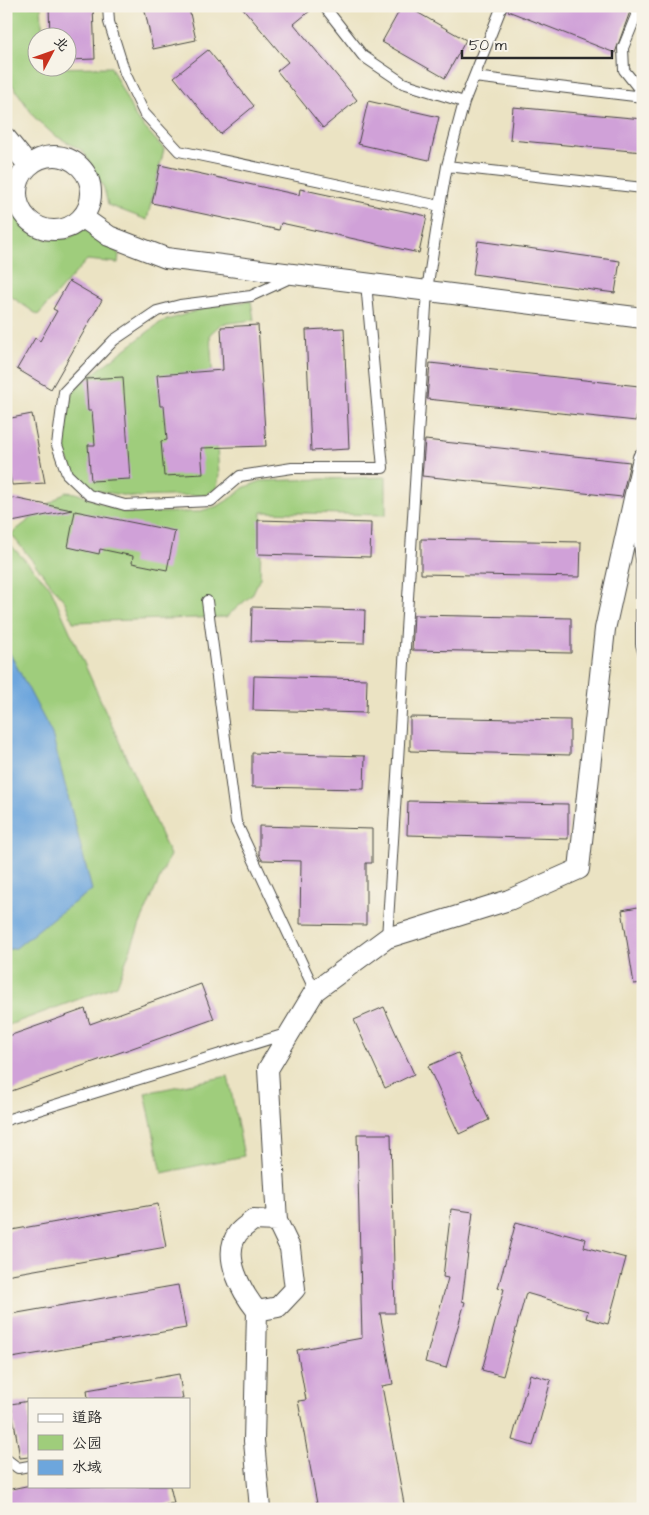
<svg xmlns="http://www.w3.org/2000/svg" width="649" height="1515" font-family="'Architects Daughter','LXGW WenKai TC',sans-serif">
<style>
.green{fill:#9fcd7b;stroke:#657c53}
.water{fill:#6da6dd;stroke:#4c6884}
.building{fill:#d0a1d8}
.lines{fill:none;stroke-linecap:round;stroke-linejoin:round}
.lane-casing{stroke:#484742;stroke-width:12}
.street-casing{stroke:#484742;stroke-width:22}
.lane{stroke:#fff;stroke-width:10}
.street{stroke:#fff;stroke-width:20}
</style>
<rect width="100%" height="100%" fill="#f7f3e8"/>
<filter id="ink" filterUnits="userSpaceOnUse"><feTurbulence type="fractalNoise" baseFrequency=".02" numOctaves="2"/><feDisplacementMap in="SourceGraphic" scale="10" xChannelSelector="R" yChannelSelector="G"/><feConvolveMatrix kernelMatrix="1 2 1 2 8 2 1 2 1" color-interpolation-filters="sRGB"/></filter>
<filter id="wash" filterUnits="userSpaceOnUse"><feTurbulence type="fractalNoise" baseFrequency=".0096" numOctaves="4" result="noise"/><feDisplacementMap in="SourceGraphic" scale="20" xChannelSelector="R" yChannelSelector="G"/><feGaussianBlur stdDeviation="1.12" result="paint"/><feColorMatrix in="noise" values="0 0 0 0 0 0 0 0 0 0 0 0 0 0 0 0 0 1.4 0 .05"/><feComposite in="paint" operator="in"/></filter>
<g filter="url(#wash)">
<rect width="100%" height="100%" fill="#ebe3c3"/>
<path class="green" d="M6,6H41L43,37L38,38V68L111,67L136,118L164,149L147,220L108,205L104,188L83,151L54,135L35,118L7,77Z
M6,190L13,214L46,239L69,238L85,228L119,254L118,263L87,260L38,315L6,293Z
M251,301L254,320L221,324L210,334L219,476L217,488L206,495L133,497L93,490L74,472L64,451L65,430L74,388L161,322L211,306Z
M386,477V515L262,512L260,578L252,595L226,617L73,622L65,602L11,534L65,492L76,493L125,513L197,512L218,506L233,497L243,488L261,481Z
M6,540L50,587L170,855L140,924L117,985L6,1026Z
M228,1076L244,1156L162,1173L145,1093Z"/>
<path class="water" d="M6,646L52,734L92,890L54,917L16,948L6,950Z"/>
<g id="blocks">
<path class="building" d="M49,6H93L95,59L68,60V38H50Z
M144,6H180L181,11L189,9L196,40L153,49Z
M241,6H316L294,24L357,100L323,128L277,71L288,62Z
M402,6H406L466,40L445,78L382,42Z
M509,6H632L615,53L508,11Z
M208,50L254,106L220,134L174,77Z
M368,101L439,117L429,160L358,144Z
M513,107L643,119V152L510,140Z
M160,165L299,195L300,189L427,216L419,253L281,223L279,230L152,203Z
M478,241L620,261L615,293L473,274Z
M69,281L102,300L51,389L17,369L35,338L40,341L57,311L53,309Z
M258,325L266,446L201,448L203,474L164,476L161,441L167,440L164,406H160L157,375L223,370L221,327Z
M344,328L349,449L311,451L306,330Z
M430,363L639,386L636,421L427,399Z
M123,377L130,479L91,481L88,445H95L92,411H88L86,379Z
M32,414L45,483L12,485L6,456V419Z
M425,440L630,462L622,497L422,476Z
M8,497L72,510L12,522Z
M75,511L175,531L167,570L132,563L133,556L100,549L99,554L68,547Z
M258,520L371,523L370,557L258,554Z
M421,539L581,542L580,577L421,574Z
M252,607L365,610L364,643L251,641Z
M414,615L571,618V653L412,650Z
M254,676L367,679L366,713L253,710Z
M410,717L570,720V755L410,751Z
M252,753L365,756L364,789L252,787Z
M408,801L568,804V839L407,835Z
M259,826L372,829V863H366V925L300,924L301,861L262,860L259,854Z
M643,906V983L634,984L622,910Z
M201,984L214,1019L6,1093V1037L85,1009L90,1024Z
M384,1007L414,1074L385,1088L354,1020Z
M458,1053L489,1120L459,1134L428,1066Z
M357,1134H391L395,1313H380L393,1384L382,1386L405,1509H318L298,1401L306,1400L297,1350L362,1338Z
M158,1204L166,1247L6,1275V1231Z
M451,1209L473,1212L462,1301L465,1302L446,1368L425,1362L448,1278L443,1277Z
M516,1222L564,1235V1233L586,1239L584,1247L626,1258L608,1324L586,1318L588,1311L526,1293L503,1376L482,1370L504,1289L498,1288Z
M178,1285L186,1328L6,1359V1315Z
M179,1374L183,1399H88L87,1390Z
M530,1374L551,1380L533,1446L512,1440Z
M29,1401V1457L20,1458L11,1404Z
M26,1486H170L174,1503L143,1509H6V1490Z"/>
</g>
</g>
<g filter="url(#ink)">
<use href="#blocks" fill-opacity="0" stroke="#484742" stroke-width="1"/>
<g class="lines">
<defs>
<path id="lane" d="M108,6L109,22L125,73L144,113L179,151L440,206L447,166L464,102L502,6
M324,6L363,56L403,83L464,102
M640,6L623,48L624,70L643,94
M474,77L643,97
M447,166L643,188
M292,277L251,296L180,305L157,311L114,340L64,392L57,445L67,474L89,495L125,505L211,501L240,476L292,468H383L366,283
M636,517L641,560V644L643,652
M207,601L236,822L315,991
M387,938L427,290L440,206
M6,1120L289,1033
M6,1459L18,1468L29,1466"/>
<path id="street" d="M6,138L28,165
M17 193a37 37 0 1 1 74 0a37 37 0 1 1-74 0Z
M82,217L109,236L166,258L643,318
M253,1220L277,1221L290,1248L295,1289L278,1307L257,1311C242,1292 221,1256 238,1233C242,1228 249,1224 253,1220Z
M277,1221L268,1069L315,991L387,938L509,900L579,869L605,629L643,458
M257,1311L254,1441L260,1509"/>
</defs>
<use href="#lane" class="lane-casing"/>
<use href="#street" class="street-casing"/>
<use href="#lane" class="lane"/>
<use href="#street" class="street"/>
</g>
</g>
<rect width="649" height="1515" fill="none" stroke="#f7f3e8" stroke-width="25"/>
<rect x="28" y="1398" width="162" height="90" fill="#f7f3e8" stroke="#a5a39c"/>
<rect x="38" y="1414" width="25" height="8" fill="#ffffff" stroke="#a5a39c"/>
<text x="72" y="1422" font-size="15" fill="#2b2b2b">道路</text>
<rect x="38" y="1435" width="25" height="15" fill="#9fcd7b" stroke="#a5a39c"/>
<text x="72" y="1448" font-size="15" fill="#2b2b2b">公园</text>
<rect x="38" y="1460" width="25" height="15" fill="#6da6dd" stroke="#a5a39c"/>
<text x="72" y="1472" font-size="15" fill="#2b2b2b">水域</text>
<g transform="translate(52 52) rotate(49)"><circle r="24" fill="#f7f3e8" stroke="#a5a39c"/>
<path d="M0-4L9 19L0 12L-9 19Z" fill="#c8321e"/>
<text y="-8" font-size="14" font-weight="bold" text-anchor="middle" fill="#2b2b2b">北</text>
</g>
<path d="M462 50v8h150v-8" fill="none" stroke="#2b2b2b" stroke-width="2.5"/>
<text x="469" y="50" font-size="15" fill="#2b2b2b" stroke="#f7f3e8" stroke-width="4" paint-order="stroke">50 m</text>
</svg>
